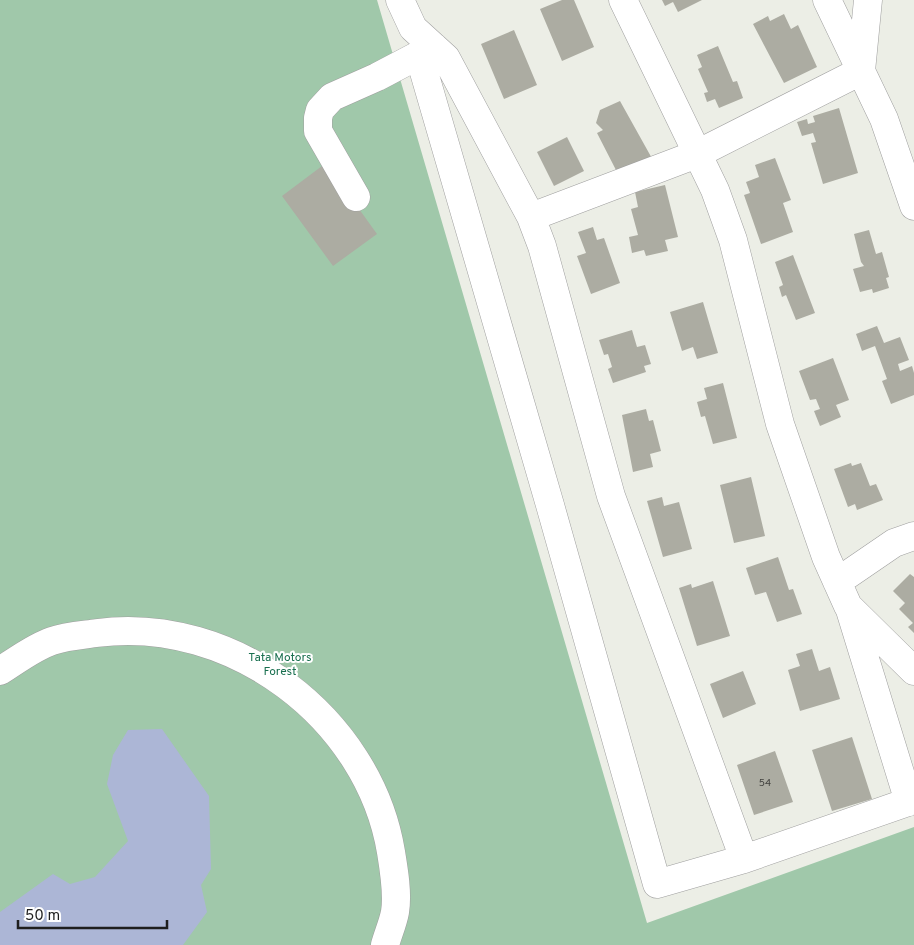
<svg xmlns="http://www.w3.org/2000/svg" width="914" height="945" font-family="Overpass,sans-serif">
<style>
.forest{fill:#a0c8aa}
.water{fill:#acb6d6}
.building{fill:#acaca2}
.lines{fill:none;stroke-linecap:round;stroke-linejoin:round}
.minor-casing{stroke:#9f9f9f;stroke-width:29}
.minor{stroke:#fff;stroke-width:28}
.labels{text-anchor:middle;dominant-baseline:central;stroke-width:4;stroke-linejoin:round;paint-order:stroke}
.number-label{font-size:10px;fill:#42423f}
.park-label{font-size:12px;fill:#196f4f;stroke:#fff}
</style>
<rect width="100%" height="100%" fill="#eceee6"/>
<path class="forest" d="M0,0H377L647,923L914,827V945H0Z"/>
<path class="water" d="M162,729L209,796L211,869L201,885L207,912L183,945H0V912L53,874L70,884L95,877L128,841L107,784L113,755L128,730Z"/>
<path class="building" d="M562,0H574L594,47L562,61L540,9Z
M662,0H702L678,12L673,2L665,6Z
M784,14L791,29L798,25L817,67L784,83L753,24L768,16L770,21Z
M514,30L537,85L504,99L481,44Z
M718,46L733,82L737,81L743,98L719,108L715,99L707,102L704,93L708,92L698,69L702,67L697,55Z
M620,101L654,162L617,172L597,133L603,130L596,123L600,110Z
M839,108L858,173L823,184L811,143L816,142L813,133L802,136L797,122L807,119L808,124L815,122L813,116Z
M567,137L584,171L554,186L537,152Z
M775,158L791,200L783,203L793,232L761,244L744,195L750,193L746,182L759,177L755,165Z
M326,163L377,234L333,266L282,196Z
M665,185L678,237L665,240L668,251L646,256L644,250L632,253L629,237L638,235L631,209L638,207L635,192Z
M593,227L597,240L604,238L620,283L591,294L577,256L586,253L578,232Z
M869,230L876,254L882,252L889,277L886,278L889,288L873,293L872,289L860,292L853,269L864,266L861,262L854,234Z
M793,255L815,313L796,320L786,295L782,297L779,287L783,285L775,262Z
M703,302L718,353L697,359L693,347L682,351L670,312Z
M877,326L884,343L900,337L909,360L898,364L900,371L912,366L914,373V395L891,404L882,381L887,379L875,346L862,351L856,334Z
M632,330L637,347L645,345L651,364L644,366L646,372L613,383L608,369L612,367L608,354L604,355L599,340Z
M833,358L849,400L836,405L841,417L820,426L814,411L820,409L816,399L810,400L799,371Z
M723,383L737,438L713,444L705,416L701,417L697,402L707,399L704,388Z
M646,409L649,421L653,420L661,451L650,454L653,467L633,472L622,415Z
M851,463L852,466L861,463L870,486L876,484L883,500L857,510L855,504L848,507L834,469Z
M751,477L765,536L734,543L720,485Z
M662,497L664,506L679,502L692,549L663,557L647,501Z
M778,557L789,590L793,589L802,614L777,622L766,592L755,595L746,568Z
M910,574L914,577V633L908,627L913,623L899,609L905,603L893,591Z
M713,581L730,636L697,646L679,588L691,584L692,588Z
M812,649L819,671L830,667L840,699L800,711L788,670L800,666L796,654Z
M743,671L756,704L723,718L710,684Z
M852,737L872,799L832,811L812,750Z
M775,751L793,802L754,815L737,765Z"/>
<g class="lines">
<defs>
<path id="minor" d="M400,0L413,28L446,58L531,217L542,246L611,496L744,859
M623,0L715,190L733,240L780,424L826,557L848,606L914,671
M827,0L884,119L914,206
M419,55L550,505L657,884L744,859L914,800
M356,197L318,131V118L320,110L332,97L377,77L434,47
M531,217L697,154L861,71L868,0
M837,582L894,543L914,536
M850,610L909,802
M0,671C16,661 34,647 52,641C66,636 83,635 97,633C232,615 369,718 391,852C394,870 398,894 395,912C393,923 388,934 385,945"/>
</defs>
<use href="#minor" class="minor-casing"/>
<use href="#minor" class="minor"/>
</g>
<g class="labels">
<g class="number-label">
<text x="765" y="783">54</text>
</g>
<g class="park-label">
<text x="280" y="658">Tata Motors<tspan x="280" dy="14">Forest</tspan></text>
</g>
</g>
<path d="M18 920v8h149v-8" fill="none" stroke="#1e1e1e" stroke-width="2.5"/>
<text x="25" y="920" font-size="15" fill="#1e1e1e" stroke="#ffffff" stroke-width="4" paint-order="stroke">50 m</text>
</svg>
